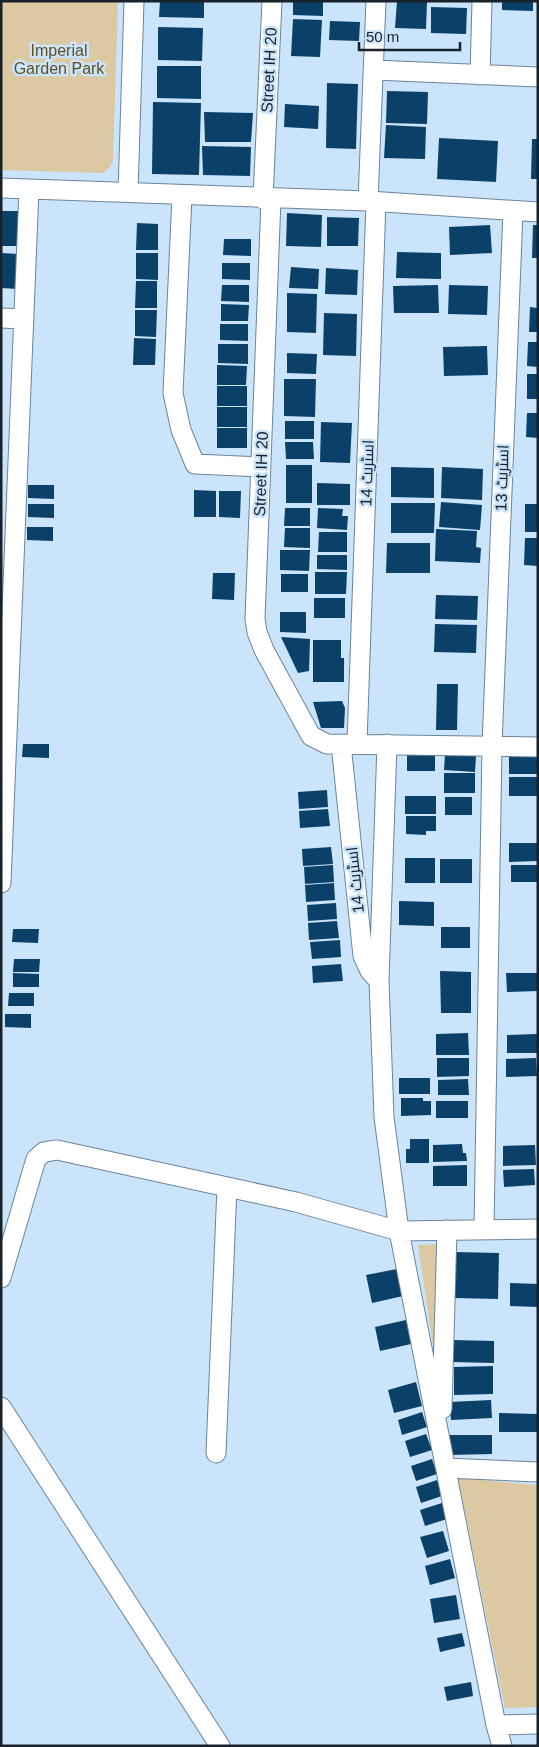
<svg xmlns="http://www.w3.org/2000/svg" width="539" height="1747" font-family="Helvetica,Cairo,sans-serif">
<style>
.green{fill:#dcc8a1}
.building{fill:#0b4168}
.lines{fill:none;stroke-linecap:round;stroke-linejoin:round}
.minor-casing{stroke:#6c8499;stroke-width:21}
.minor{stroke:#fff;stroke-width:19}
.labels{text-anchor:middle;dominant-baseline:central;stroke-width:5;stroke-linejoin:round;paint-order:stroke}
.park-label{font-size:16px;fill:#654f20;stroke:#cae4fc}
.street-label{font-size:16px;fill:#19222b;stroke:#cae4fc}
</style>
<rect width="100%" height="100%" fill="#cae4fc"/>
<path class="green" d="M1,1H118L113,160L110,167L103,173L1,170Z
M440,1244L439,1385L418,1245Z
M458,1478L538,1485V1707L505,1708Z"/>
<path class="building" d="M160,1H204V18L159,17Z
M293,1H323V16L293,15Z
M397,1H427L426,29L395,28Z
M502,1H533V11L502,10Z
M431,7L467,8L466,34L431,33Z
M293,19L322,20L320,57L291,56Z
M330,21L360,22L359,41L329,40Z
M158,27L203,28L202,61L158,60Z
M157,66H201V99L157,98Z
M327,83L358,84L356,149L326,148Z
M387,91L428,92L427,124L386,123Z
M153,102L201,103L199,175L152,174Z
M285,104L319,106L318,129L284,127Z
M204,112L253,113L251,142H205Z
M386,125L426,127L425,159L384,158Z
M439,138L498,141L496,182L437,179Z
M532,139H538V179H531Z
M202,146L251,147L250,176L203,175Z
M1,211H20V246H1Z
M287,213L322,215L321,247L286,246Z
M327,217L359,218L358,246H327Z
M137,223L158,224V250H136Z
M490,225L492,253L450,255L449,227Z
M533,225H538V258H532Z
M224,239H251V256L223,255Z
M397,252L441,253V279L396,278Z
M1,253L19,254L18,289L1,288Z
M136,253H158V280L136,279Z
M222,263H250V280L222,279Z
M291,267L319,269L318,289L289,288Z
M326,268L358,270L357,295L325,294Z
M136,281H157V308H135Z
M222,285H249V302L221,301Z
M438,285L439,313H394L393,286Z
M449,285L488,286L487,315L448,314Z
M287,293L317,294L316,333L287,332Z
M221,304L249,305L248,321H221Z
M530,307L538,308V332H529Z
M135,310H157L156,337L135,336Z
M324,313L357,314L356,356L323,355Z
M220,324H248V341L220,340Z
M134,338L156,339L155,365H133Z
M528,342H538V367L527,366Z
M218,344H248V364L218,363Z
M487,346L488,375L444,376L443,347Z
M287,353L317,354L316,374L287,373Z
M217,365L247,366L246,385H217Z
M527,374H538V399H527Z
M284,379H316L315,417L284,416Z
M217,386H247V406H217Z
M217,407H247V427H217Z
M527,413H538V438L526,437Z
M285,421H314V439H285Z
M321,422L352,423L350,463L320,462Z
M217,428H247V448H217Z
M285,442H313L314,459H286Z
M286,465H312V503H286Z
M391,467L434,468V498L391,497Z
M442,467L483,469L482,500L441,498Z
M317,483L350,484V505H317Z
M28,485H54V499L28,498Z
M194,490L216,491V517H194Z
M219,491H241L240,518L219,517Z
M441,502L482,505L480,530L439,527Z
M391,503H435L434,533H391Z
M28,504H54V518L28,517Z
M525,504H538V532H525Z
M285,508H310V526H284Z
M318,508L343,509L342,516H348L347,530L317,528Z
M27,527H53V541L27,540Z
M285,528H310V548L284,547Z
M436,529L477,531L476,547L481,548L480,563L435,561Z
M319,532H347V552H318Z
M525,538H538V566L524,565Z
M387,543H430V573H386Z
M280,550H310L309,571L280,570Z
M317,555H347V570L317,569Z
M315,572H347L346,594H315Z
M213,573H235L234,600L212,599Z
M281,574H308V592H281Z
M436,595L478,596L477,620L435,619Z
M314,598H345V618H314Z
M280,612H306V633L280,632Z
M435,624L477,625L476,653L434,652Z
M281,637L310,639L309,671L298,673Z
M313,640H341V658H344V682H313Z
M437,684H458L457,730H436Z
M342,701L345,708L344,728H321L313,702Z
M23,744H49V758L22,757Z
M407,753H435V771H407Z
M445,754L476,756L475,772L444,770Z
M509,755L538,756V774H509Z
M444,773H475V793H444Z
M509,777H538V796H509Z
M327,790L328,807L299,809L298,792Z
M405,796H436V814H405Z
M445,797H472V815H445Z
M328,809L330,826L300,828L299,811Z
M406,816H436V831H426V835L406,834Z
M509,843H538V861L509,862Z
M331,847L333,864L303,866L302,849Z
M405,858H435V883H405Z
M440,859H472V883H440Z
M333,865L334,882L305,884L304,867Z
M511,865H538V882H511Z
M334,883L335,900L306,902L305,885Z
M399,901L434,902V926L399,925Z
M336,903L337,919L308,921L307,905Z
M337,921L339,938L309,940L308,923Z
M441,927H470V948H441Z
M13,929H39L38,943L12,942Z
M340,940L341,957L312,959L310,942Z
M14,959H40L39,972H13Z
M341,964L343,981L313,983L312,966Z
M440,971L471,972V1013H441Z
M13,973L39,974V987H13Z
M506,973H538V991L507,992Z
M9,993H34V1006H8Z
M5,1014H31V1028L5,1027Z
M468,1033L469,1055H436V1034Z
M537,1034L538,1053H507V1035Z
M437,1058H469V1076L437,1077Z
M536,1058L537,1076L506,1077V1059Z
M399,1078H430V1094H399Z
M468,1079L469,1095H438V1080Z
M401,1098H423V1101H431V1115L401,1116Z
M436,1101H468V1118H436Z
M410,1139H429V1163H406V1149H410Z
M462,1144L463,1153H466L467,1161L433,1162V1145Z
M535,1145L536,1165L503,1166V1146Z
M467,1165V1186H433V1166Z
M534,1169L535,1185L504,1187L503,1170Z
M454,1252L499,1253L498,1299L454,1298Z
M397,1269L403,1296L372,1303L366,1275Z
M510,1283L538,1284V1307L510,1306Z
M406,1320L411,1344L380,1351L375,1327Z
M453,1340L494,1341V1363L452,1362Z
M493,1366V1394L454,1395V1367Z
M416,1382L422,1406L394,1413L388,1390Z
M491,1400L492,1418L451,1420L450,1402Z
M422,1412L427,1427L402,1435L398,1420Z
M499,1413L538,1414V1432H499Z
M426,1434L432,1450L410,1457L405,1441Z
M450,1435H492V1454L450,1455Z
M432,1459L437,1474L416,1481L411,1466Z
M437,1480L442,1496L421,1503L416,1487Z
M442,1503L447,1519L425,1526L420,1510Z
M443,1531L449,1551L427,1558L420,1537Z
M450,1559L455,1578L430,1585L425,1566Z
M456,1595L460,1619L434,1623L430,1599Z
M462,1633L465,1646L440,1652L437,1638Z
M471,1682L473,1696L447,1701L444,1687Z"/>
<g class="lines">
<defs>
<path id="minor" d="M374,70L538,77
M480,75L482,1
M1,188L368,201L538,212
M128,192L134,1
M182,196L173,393L181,430L195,464L261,467
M263,199L272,1
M271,199L255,619L257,632L264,650L311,736L327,744L538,747
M368,201L376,1
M1,318L24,319
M357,743L376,202
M341,744L363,956L370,971L379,981
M387,744L379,981L384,1117L399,1231L496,1725L502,1746
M1,883L29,189
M484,1229L492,746L513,211
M1,1278L36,1159L44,1152L57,1150L296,1202L399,1231L538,1229
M1,1407L220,1746
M442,1409L447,1230
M216,1453L227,1187
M446,1468L538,1472
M496,1725L538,1724"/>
</defs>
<use href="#minor" class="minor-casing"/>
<use href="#minor" class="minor"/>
</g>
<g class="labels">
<g class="park-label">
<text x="59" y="50">Imperial<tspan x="59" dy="18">Garden Park</tspan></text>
</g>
<g class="street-label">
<text transform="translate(269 70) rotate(-87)">Street IH 20</text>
<text transform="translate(367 473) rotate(-88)">اسٹریٹ 14</text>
<text transform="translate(261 474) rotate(-88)">Street IH 20</text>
<text transform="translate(502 478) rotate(-88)">اسٹریٹ 13</text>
<text transform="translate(355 880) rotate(-96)">اسٹریٹ 14</text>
</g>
</g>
<rect width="539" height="1747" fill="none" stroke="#19222b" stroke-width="5"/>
<path d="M359 42v8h101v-8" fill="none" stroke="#19222b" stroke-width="2.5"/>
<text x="366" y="42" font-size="15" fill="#19222b" stroke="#cae4fc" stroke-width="4" paint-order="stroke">50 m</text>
</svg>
